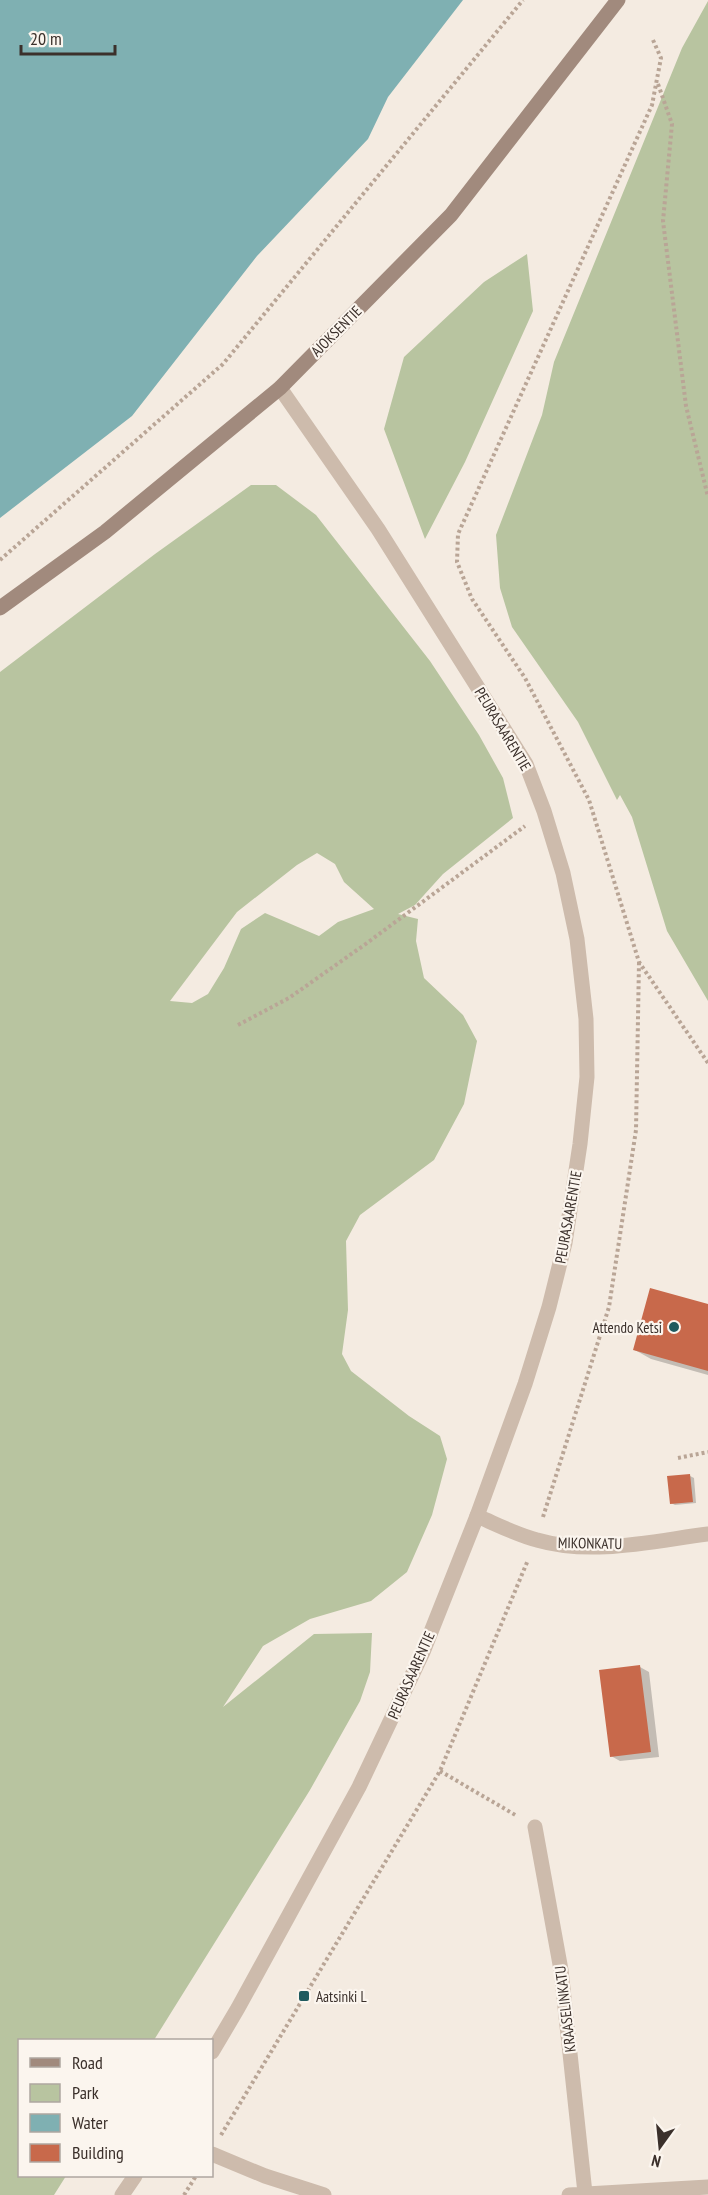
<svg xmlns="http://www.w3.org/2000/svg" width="708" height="2195" font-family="'PT Sans Narrow',sans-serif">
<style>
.green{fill:#b8c4a0;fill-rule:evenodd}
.water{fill:#7fb0b2}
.shadow{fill:#0003}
.building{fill:#c8694b}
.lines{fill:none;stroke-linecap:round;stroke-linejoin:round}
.path{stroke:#b9a596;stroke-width:4;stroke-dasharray:3 3;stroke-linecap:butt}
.minor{stroke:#cdbbac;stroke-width:15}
.tertiary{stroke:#cdbbac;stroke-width:15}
.secondary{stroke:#a18a7d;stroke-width:15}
.poi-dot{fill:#1f5a5e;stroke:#fbf5ee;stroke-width:2}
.labels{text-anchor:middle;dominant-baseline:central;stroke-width:4.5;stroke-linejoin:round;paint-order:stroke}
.street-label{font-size:15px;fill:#3b302b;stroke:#fbf5ee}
.poi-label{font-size:15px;fill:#3b302b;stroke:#fbf5ee;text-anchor:end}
</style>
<rect width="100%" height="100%" fill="#f4ebe1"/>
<path class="green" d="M708,1V1001L667,931L632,817L620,795L617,800L578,722L512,627L500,588L496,535L542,415L554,362L682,48Z
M527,254L533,311L465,462L425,539L384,429L404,357L484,282Z
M251,485H276L316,515L430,661L479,735L503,778L513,818L443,874L415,905L398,914L418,919L416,941L424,978L463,1015L477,1041L464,1104L434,1160L360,1215L346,1241L348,1310L342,1354L351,1371L409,1416L440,1436L447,1459L432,1515L407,1572L371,1601L310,1619L263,1646L223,1707L314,1634L372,1633L370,1672L360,1701L310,1790L154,2040H20V2176H66L54,2195H0V672L155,554ZM317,853L335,864L344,882L374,909L338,922L319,936L265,913L241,929L224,968L208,994L192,1003L170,1001L237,912L297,865Z"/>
<path class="water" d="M0,0H463L388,97L368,139L257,256L132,416L0,518Z"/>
<path class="shadow" d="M708,1306V1375L651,1359L635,1350Z
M690,1476L694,1478L696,1503L675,1505L671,1503Z
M640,1667L649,1672L659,1757L620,1761L611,1756Z"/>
<path class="building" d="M650,1288L708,1304V1371L633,1350Z
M690,1474L693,1502L670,1504L667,1476Z
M640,1665L651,1752L610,1757L599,1670Z"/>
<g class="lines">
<path class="path" d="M653,40L661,58L652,105L458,534L457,562L472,599L525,678L589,800L639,962L708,1063
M658,84L672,124L663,221L686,406L708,497
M0,560L223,364L523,0
M238,1025L289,998L367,943L525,826
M678,1458L708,1452
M543,1517L609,1307L636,1130L639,962
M440,1771L517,1816
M221,2135L440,1771L528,1560
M184,2195L196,2176"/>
<path class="minor" d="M477,1516C496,1524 517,1535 537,1540C592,1556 653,1541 708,1534
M535,1827L561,1970L585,2193
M212,2154L265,2176L324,2195
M569,2195L708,2187"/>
<path class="tertiary" d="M212,2052L238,2008L359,1787L423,1652L477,1516L525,1384L549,1307L565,1243L580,1144L587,1077L586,1019L577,939L563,873L544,811L526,764L378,529L280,388
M122,2195L135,2176"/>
<path class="secondary" d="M0,608L105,532L280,388L451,215L618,0"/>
</g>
<g class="poi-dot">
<circle cx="674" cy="1327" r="6"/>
<rect x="298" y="1990" width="12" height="12" rx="3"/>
</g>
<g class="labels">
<g class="street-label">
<text transform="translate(336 331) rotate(-45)">AJOKSENTIE</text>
<text transform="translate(503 729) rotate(59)">PEURASAARENTIE</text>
<text transform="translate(568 1217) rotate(-80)">PEURASAARENTIE</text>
<text transform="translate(590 1543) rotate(1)">MIKONKATU</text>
<text transform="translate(411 1675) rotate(-66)">PEURASAARENTIE</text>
<text transform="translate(565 2009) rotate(-97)">KRAASELINKATU</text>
</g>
<g class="poi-label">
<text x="662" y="1327">Attendo Ketsi</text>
<text x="316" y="1996" text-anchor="start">Aatsinki L</text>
</g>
</g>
<rect x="18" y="2039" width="195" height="138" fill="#fbf5ee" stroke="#aea6a0" stroke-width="1.5"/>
<rect x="30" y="2058" width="30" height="9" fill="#a18a7d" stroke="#aea6a0" stroke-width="1.5"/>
<text x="72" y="2069" font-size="18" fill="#3b302b">Road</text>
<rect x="30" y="2084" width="30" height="18" fill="#b8c4a0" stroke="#aea6a0" stroke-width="1.5"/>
<text x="72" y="2099" font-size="18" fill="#3b302b">Park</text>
<rect x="30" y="2114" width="30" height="18" fill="#7fb0b2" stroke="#aea6a0" stroke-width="1.5"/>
<text x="72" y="2129" font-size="18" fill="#3b302b">Water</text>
<rect x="30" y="2144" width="30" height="18" fill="#c8694b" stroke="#aea6a0" stroke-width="1.5"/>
<text x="72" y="2159" font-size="18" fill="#3b302b">Building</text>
<g transform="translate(660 2147) rotate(195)" stroke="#fbf5ee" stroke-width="4.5" paint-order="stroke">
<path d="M0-4.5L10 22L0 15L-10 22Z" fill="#3b302b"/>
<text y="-9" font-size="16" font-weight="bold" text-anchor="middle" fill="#3b302b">N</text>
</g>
<path d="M21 45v9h94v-9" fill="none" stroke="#3b302b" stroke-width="3"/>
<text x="30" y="45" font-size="18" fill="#3b302b" stroke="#fbf5ee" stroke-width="4.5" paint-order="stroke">20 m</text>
</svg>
